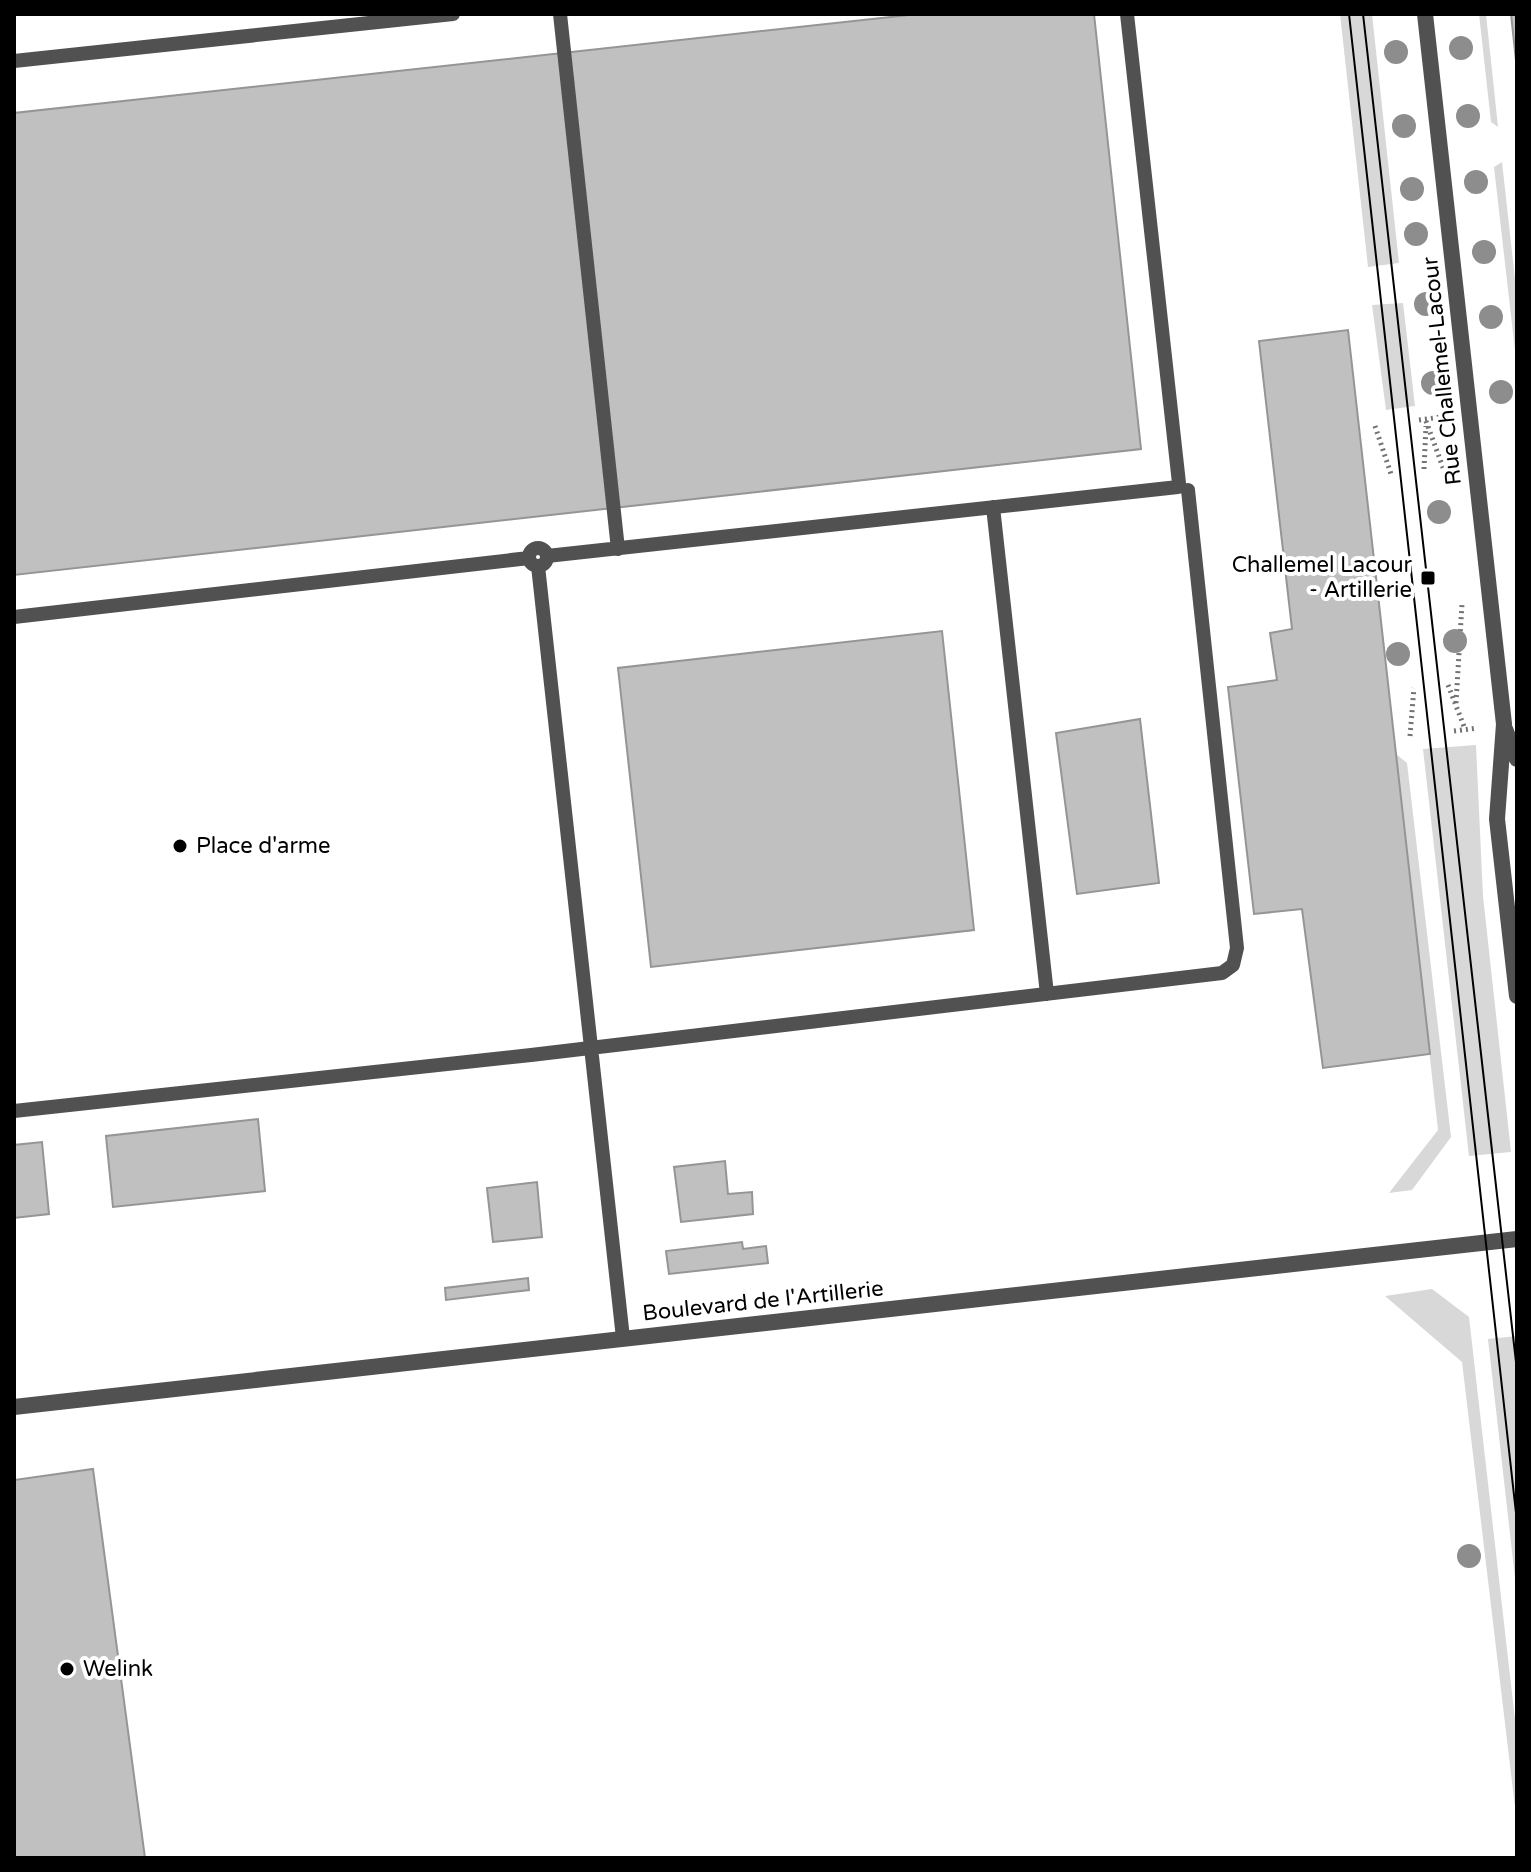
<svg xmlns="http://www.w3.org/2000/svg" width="1531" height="1872" font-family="'Varela Round',sans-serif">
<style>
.green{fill:#d8d8d8}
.building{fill:#c0c0c0;stroke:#959595;stroke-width:2}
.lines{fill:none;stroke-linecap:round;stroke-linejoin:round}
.path{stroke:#737373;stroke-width:5;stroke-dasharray:2 4;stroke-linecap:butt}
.service{stroke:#515151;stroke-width:14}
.minor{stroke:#515151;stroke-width:16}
.tertiary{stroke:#515151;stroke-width:16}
.tram{stroke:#000;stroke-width:2}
.tree{fill:#8d8d8d}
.poi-dot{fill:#000;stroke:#fff;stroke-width:3}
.labels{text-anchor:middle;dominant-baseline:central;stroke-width:8;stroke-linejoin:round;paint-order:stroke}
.street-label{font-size:22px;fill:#000;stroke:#fff}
.poi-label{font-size:22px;fill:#000;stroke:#fff;text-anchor:start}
</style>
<rect width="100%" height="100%" fill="#fff"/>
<path class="green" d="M1340,14H1372L1399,263L1368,267Z
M1479,14H1486L1498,127L1491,122Z
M1502,162L1517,297V368L1494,167Z
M1403,303L1415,406L1386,410L1372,305Z
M1476,745L1483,896L1511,1152L1469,1156L1423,749Z
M1396,754L1407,763L1451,1137L1412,1190L1389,1193L1438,1130Z
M1432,1289L1469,1317L1517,1737V1824L1462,1362L1385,1296Z
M1517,1336V1596L1488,1339Z"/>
<path class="building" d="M918,14H1094L1141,449L14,575V113Z
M1511,14H1517V70Z
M1348,330L1430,1054L1323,1068L1302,909L1254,914L1228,687L1277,680L1270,633L1292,629L1259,341Z
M942,631L974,930L651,967L618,668Z
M1140,719L1159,883L1077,894L1056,733Z
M258,1119L265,1191L113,1207L106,1136Z
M42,1142L49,1214L14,1218V1145Z
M725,1161L728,1194L752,1192L753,1214L681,1222L674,1167Z
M537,1182L542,1237L493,1242L487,1188Z
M742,1242L743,1249L766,1246L768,1263L669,1274L666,1251Z
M528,1278L529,1290L446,1300L445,1288Z
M93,1469L145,1858H14V1480Z"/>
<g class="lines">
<path class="path" d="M1419,420L1441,417
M1426,421L1449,484
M1375,426L1391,474
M1424,469L1426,426
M1448,685L1465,729
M1456,703L1462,604
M1454,731L1477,728
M1410,736L1414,688"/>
<path class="service" d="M560,14L618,549
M1127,14L1179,483
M14,61L453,14
M993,507L1047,994
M529 557a9 9 0 1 1 18 0a9 9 0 1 1-18 0Z
M547,556L1178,487
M538,566L623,1338
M14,617L529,558
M14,1111L531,1055L1222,973L1233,965L1237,948L1188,490"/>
<path class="minor" d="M14,1407L1517,1239"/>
<path class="tertiary" d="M1425,14L1504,724L1497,819L1517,996
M1505,729L1517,759"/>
<path class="tram" d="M1349,14L1517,1522
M1363,14L1517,1371"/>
</g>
<g class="tree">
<circle cx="1461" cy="48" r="12"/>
<circle cx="1396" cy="52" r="12"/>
<circle cx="1468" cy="116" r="12"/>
<circle cx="1404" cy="126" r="12"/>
<circle cx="1476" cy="182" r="12"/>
<circle cx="1412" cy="189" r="12"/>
<circle cx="1416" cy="234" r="12"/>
<circle cx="1484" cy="252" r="12"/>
<circle cx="1426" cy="304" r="12"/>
<circle cx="1491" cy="317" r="12"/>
<circle cx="1433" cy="383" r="12"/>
<circle cx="1501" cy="392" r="12"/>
<circle cx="1439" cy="512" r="12"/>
<circle cx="1455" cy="641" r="12"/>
<circle cx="1398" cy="654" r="12"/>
<circle cx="1469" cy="1556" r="12"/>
</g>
<g class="poi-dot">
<rect x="1420" y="570" width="16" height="16" rx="4"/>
<circle cx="180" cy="846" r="8"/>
<circle cx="67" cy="1669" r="8"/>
</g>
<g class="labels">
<g class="street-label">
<text transform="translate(1442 371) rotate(-96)">Rue Challemel-Lacour</text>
<text transform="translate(763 1301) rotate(-6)">Boulevard de l'Artillerie</text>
</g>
<g class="poi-label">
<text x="1412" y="565" text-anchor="end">Challemel Lacour<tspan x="1412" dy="25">- Artillerie</tspan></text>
<text x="196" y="846">Place d'arme</text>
<text x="83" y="1669">Welink</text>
</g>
</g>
<rect width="1531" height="1872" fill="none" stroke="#000000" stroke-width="32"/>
</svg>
